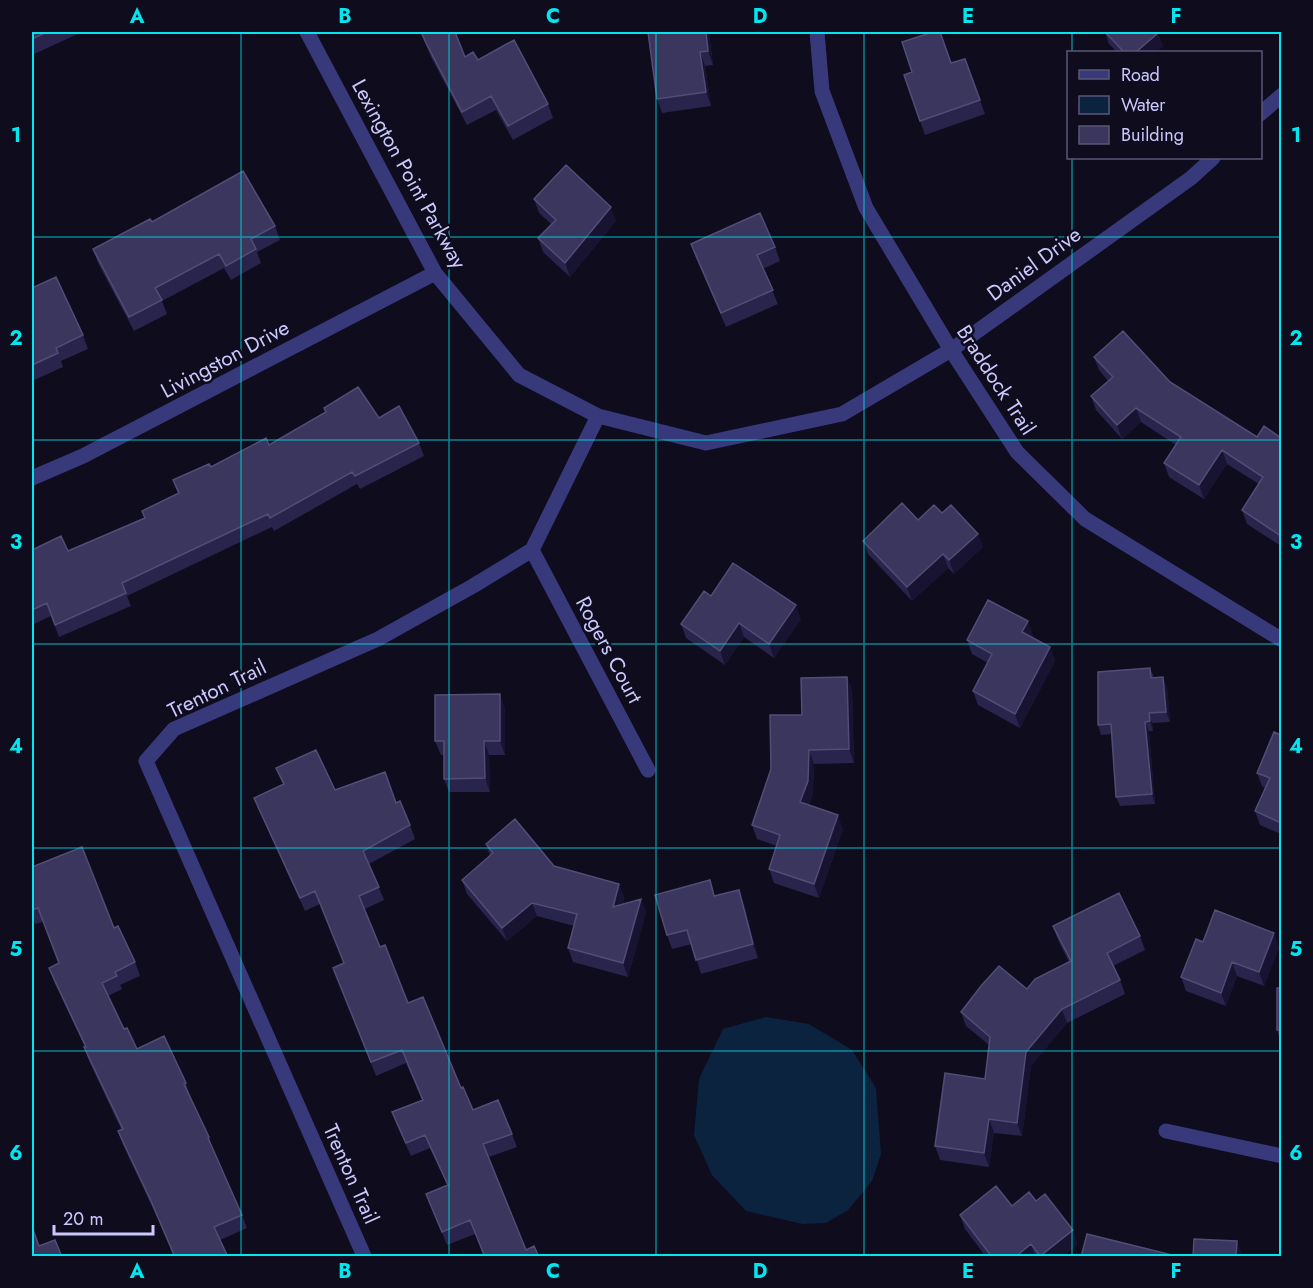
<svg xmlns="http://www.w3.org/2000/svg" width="1313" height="1288" font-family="Jost,sans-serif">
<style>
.water{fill:#0c2340}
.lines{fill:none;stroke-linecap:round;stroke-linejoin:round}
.minor{stroke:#37397b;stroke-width:15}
.wall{fill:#29244b}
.shaded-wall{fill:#171330}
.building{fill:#3b365e;stroke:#514d77;stroke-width:1.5}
.grid{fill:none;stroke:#03e6ef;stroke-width:1.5;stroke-opacity:0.55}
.labels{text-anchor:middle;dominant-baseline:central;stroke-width:5;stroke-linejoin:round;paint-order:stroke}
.street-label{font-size:21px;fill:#cbc8fe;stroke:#0e0c1d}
.neatline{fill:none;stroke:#03e6ef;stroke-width:2}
.grid-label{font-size:20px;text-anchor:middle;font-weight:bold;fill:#03e6ef}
</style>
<rect width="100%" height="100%" fill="#0e0c1d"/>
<path class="water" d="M766,1017L809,1024L852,1050L876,1088L881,1154L872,1181L848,1210L826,1223L803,1224L746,1211L712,1175L694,1135L699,1079L723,1029Z"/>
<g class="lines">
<path class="minor" d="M307,32L435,273L519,375L598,416L706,443L842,414L951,350L1191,178L1213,158
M817,32L822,91L866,208L951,350L1017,452L1085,519L1282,640
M1260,114L1282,95
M32,478L83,456L435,273
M532,550L648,770
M1166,1131L1282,1156
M364,1256L146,761L174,729L378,639L473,586L532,550L598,416"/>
</g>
<path class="wall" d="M32,32H82L32,55Z
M421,32L465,57L478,60L548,104L553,118L513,140L496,110L467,125L431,57Z
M709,32L713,65L705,66L711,106L662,113L657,99Z
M1105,32H1162L1158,34L1163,46L1156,52H1117L1109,44Z
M965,59L985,114L925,135L920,121L952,63Z
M534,199L616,221L570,277L543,252L538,238L551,224L539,213Z
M275,226L280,240L257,252L261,263L231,280L224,268L162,301L167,314L134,331L98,263L93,249Z
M691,244L775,247L780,261L763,269L778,304L726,327L696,258Z
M32,288L83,335L88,349L61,361L63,367L32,381Z
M1094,357L1170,382L1257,437L1281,438V546L1247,524L1242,510L1259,484L1227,464L1204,499L1169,477L1164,463L1176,445L1141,422L1122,439L1096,410L1091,396L1108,381L1099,370Z
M324,408L379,418L419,443L424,456L360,489L357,484L274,531L272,527L127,596L131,606L59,637L51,616L32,625V550L68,551L144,518L142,511L178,494L173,480L211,467L269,445L325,413Z
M942,513L983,547L954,574L948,568L912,601L868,554L863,541L918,520Z
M711,596L801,619L774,658L744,637L725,665L686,638L681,624Z
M1033,635L1032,638L1050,647L1055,661L1020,728L978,705L973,691L988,663L972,654L967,640Z
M1150,668L1154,677L1167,687L1170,722L1152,723L1153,731H1149L1155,804L1120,806L1116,797L1112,734L1101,735L1098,725Z
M847,677L852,691L854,763L814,764L813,794L809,805L843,829L819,898L774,883L769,869L777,846L757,839L752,825L802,715Z
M505,708V755H489L490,792H449L444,779V755H441L435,741Z
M1281,735V834L1260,825L1255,811L1265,788L1262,786L1257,773Z
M276,768L335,790L396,803L410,825L415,839L369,864L384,900L365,909L380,947L408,1003L461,1088L473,1110L512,1134L517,1147L489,1157L526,1250L539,1257H484L475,1234L447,1245L426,1194L447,1185L430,1148L411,1156L397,1126L392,1112L422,1100L406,1063L376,1076L333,968L344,963L320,904L305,911L259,811L254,798L283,785Z
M486,844L554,866L619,884L624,898L623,904L641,899L646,913L628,977L573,962L568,948L574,926L537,916L507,941L467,894L462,880L490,856Z
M32,867L114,928L135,962L140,976L120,985L122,989L108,996L124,1029L137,1049L186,1083L190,1097L209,1137L213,1151L242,1215L247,1228L220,1240L228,1257H174L156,1215L123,1145L118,1131L121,1129L89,1061L84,1047H85L54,982L49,968L59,963L43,922L35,924L32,914Z
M715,896L744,904L758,958L701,974L692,944L672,949L667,935Z
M1053,926L1140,936L1145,950L1113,966L1120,980L1125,994L1067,1023L1031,1066L1022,1136L994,1133L989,1167L940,1160L935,1146L985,1079L989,1045L966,1026L961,1012L1027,989L1069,962L1058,940Z
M1203,942L1279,947L1264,986L1237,976L1226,1006L1186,991L1181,977Z
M1281,988V1043L1277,1030Z
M1036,1201L1078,1244L1062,1257H986L965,1229L960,1215Z"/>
<path class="shaded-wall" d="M706,32H709L713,65L708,51Z
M1153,32H1162L1158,34L1163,46L1156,52H1136Z
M700,52L705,66L711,106L706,92Z
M611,207L616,221L570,277L565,263Z
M1136,408L1141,422L1122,439L1117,425Z
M1222,450L1227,464L1204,499L1199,485Z
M978,534L983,547L954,574L949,560Z
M943,554L948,568L912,601L907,587Z
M796,605L801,619L774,658L769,644Z
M1028,621L1033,635L1027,646L1022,632Z
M739,623L744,637L725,665L720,651Z
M1050,647L1055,661L1020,728L1015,714Z
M847,677L852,691L854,763L849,749Z
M1163,677L1167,687L1170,722L1166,712Z
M500,694L505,708V755L500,741Z
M1149,713L1152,723L1153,731L1150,721Z
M1145,722L1149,731L1155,804L1152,794Z
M484,741L489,755L490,792L485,778Z
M809,750L814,764L813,794L805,816L800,802Z
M838,815L843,829L819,898L814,884Z
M619,884L624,898L618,920L613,907Z
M739,890L744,904L758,958L753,944Z
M641,899L646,913L628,977L623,963Z
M532,903L537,916L507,941L502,928Z
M1274,933L1279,947L1264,986L1259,972Z
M1232,962L1237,976L1226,1006L1221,993Z
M1062,1009L1067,1023L1031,1066L1022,1136L1017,1123L1026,1052Z
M989,1119L994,1133L989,1167L984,1153Z
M1073,1230L1078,1244L1062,1257H1041Z
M1237,1241L1242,1255V1257H1236Z
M1031,1244L1035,1257H1015Z"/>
<path class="building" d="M32,32H47L32,39Z
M421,32H455L465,57L473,52L478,60L514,40L548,104L508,126L491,96L462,112L426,43Z
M648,32H706L708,51L700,52L706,92L657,99Z
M933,32H940L951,63L965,59L980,100L920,121L904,75L912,72L902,42Z
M1105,32H1157L1158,33L1136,52H1124Z
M566,165L611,207L565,263L538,238L556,220L534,199Z
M243,171L275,226L251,239L256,249L226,266L219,254L155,288L162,300L129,317L93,249L150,219L152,222Z
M760,213L775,247L757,255L773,290L721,313L691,244Z
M56,277L83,335L56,348L58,353L32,365V288Z
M1123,331L1170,382L1257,437L1264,426L1281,438V536L1242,510L1263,477L1222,450L1199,485L1164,463L1181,437L1136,408L1117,425L1091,396L1113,377L1094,357Z
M358,387L379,418L399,406L419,443L355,476L352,472L270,518L268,514L122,583L126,593L55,625L47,603L32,610V550L61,536L68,551L145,518L142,511L179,493L173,480L209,464L211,467L266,438L269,445L326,412L324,408Z
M902,503L918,520L934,505L942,513L951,505L978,534L949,560L943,554L907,587L863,541Z
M733,563L796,605L769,644L739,623L720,651L681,624L704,591L711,596Z
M988,600L1028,621L1022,632L1050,647L1015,714L973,691L992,654L967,640Z
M1150,668L1151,678L1163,677L1166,712L1149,713L1150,721L1145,722L1152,794L1116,797L1111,724L1098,725V672Z
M847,677L849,749L809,750L808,781L800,802L838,815L814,884L769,869L780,835L752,825L771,769L770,715H802L801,678Z
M500,694V741H484L485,778L444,779V741H435V695Z
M1274,732L1281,735V823L1255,811L1270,778L1257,773Z
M316,750L335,790L385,772L396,803L400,801L410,825L363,851L379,887L359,896L380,947L385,945L408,1003L423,997L461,1088L463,1087L473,1110L498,1100L512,1134L483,1144L526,1250L534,1246L539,1257H485L470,1220L442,1232L426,1194L448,1185L425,1135L406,1143L392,1112L423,1100L402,1050L371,1062L333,968L344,963L315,891L300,898L254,798L284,784L276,768Z
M515,819L554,866L619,884L613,907L641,899L623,963L568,948L577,914L532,903L502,928L462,880L493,853L486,844Z
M82,847L114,928L118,926L135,962L115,972L117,976L102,983L124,1029L127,1028L137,1049L164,1036L186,1083L184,1084L209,1137L208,1138L242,1215L214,1227L228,1257H175L151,1201L118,1131L123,1129L84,1047H86L49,968L59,963L38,908L32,910V867Z
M710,880L714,896L739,890L753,944L696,960L687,930L667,935L655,895Z
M1119,893L1140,936L1107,953L1120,980L1062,1009L1026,1052L1017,1123L989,1119L984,1153L935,1146L945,1073L985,1079L990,1037L961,1012L981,986L999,966L1027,989L1035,979L1071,961L1053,926Z
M1215,910L1274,933L1259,972L1232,962L1221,993L1181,977L1196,939L1203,942Z
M1277,988H1281V1030H1277Z
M996,1186L1012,1206L1029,1192L1036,1201L1045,1194L1073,1230L1040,1256L1031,1244L1015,1257H992L960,1215Z
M32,1227L39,1246L55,1240L62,1257H32Z
M1087,1234L1180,1257H1081Z
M1194,1239L1237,1241L1236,1257H1193Z"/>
<path class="grid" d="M241,32V1256M449,32V1256M656,32V1256M864,32V1256M1072,32V52M1072,158V1256M32,237H1282M32,440H1282M32,644H1282M32,848H1282M32,1051H1282"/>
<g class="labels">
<g class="street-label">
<text transform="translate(409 174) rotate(61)">Lexington Point Parkway</text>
<text transform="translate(1034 264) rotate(-36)">Daniel Drive</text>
<text transform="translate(225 359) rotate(-28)">Livingston Drive</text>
<text transform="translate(996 380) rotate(57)">Braddock Trail</text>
<text transform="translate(609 650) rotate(62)">Rogers Court</text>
<text transform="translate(217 689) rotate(-26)">Trenton Trail</text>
<text transform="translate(351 1174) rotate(66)">Trenton Trail</text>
</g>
</g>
<rect width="1313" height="1288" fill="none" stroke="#0e0c1d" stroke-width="66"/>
<rect x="1067" y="51" width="195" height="108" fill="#0e0c1d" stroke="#5a5777" stroke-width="1.5"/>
<rect x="1079" y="70" width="30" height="9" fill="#37397b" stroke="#5a5777" stroke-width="1.5"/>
<text x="1121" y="81" font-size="18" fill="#cbc8fe">Road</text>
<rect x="1079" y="96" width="30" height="18" fill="#0c2340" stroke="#5a5777" stroke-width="1.5"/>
<text x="1121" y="111" font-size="18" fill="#cbc8fe">Water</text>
<rect x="1079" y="126" width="30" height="18" fill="#3b365e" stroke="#5a5777" stroke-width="1.5"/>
<text x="1121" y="141" font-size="18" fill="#cbc8fe">Building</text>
<path d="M54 1225v9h99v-9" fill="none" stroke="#cbc8fe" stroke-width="3"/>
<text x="63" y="1225" font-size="18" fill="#cbc8fe" stroke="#0e0c1d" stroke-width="4.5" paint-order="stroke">20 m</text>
<rect x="33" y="33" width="1247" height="1222" class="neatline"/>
<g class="grid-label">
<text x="137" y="23">A</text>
<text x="345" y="23">B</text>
<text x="553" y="23">C</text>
<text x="760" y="23">D</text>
<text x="968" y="23">E</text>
<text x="1176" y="23">F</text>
<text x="16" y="142">1</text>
<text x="1296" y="142">1</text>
<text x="16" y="345">2</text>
<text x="1296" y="345">2</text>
<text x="16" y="549">3</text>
<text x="1296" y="549">3</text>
<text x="16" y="753">4</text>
<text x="1296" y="753">4</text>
<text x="16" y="956">5</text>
<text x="1296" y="956">5</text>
<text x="16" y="1160">6</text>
<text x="1296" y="1160">6</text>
<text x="137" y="1278">A</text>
<text x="345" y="1278">B</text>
<text x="553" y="1278">C</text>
<text x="760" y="1278">D</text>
<text x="968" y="1278">E</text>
<text x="1176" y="1278">F</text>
</g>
</svg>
